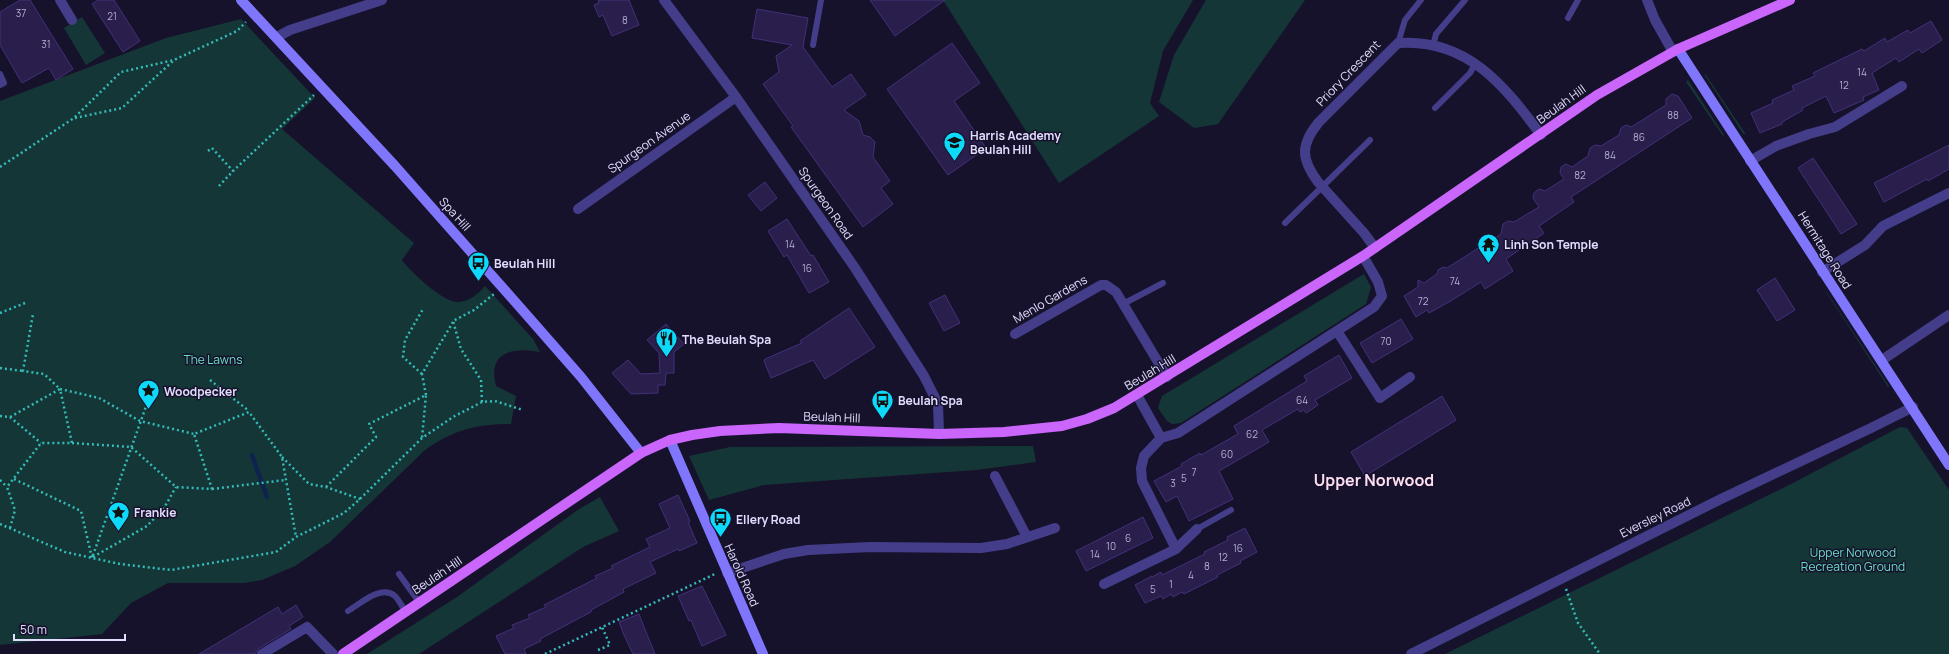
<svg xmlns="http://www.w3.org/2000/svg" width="1949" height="654" font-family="Manrope,sans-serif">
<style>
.green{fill:#153636}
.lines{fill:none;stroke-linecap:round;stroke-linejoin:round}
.stream{stroke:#0e234e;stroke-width:4.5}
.building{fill:#291e4c;stroke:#423178}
.path{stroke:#33bcb9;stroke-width:2.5;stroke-dasharray:2 3;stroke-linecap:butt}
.lane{stroke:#443e8a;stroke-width:6}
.street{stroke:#443e8a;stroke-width:10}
.secondary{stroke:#7f76fc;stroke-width:10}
.primary{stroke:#ca66fc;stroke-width:10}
.labels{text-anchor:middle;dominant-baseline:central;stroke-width:3;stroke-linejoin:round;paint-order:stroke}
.number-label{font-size:10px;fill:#b4add2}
.street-label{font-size:12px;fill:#e2ddfe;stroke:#17122c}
.poi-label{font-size:12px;font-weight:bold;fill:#e2ddfe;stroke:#17122c;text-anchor:start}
.park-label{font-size:12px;fill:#68dfc6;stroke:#17122c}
.district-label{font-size:16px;font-weight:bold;fill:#fedff2;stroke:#17122c}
</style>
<rect width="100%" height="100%" fill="#17122c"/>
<path class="green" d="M943,0H1193L1163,51L1150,103L1159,116L1059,183Z
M1206,0H1305L1218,124L1194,128L1159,102L1174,55Z
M82,17L105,53L86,65L64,28Z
M241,19L315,98L282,129L414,243L402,260C411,272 443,303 459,302C470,301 478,294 485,286L533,339L540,352C512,347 487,352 496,386L516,396L511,424C477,424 453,430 425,450L330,542L295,566L262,580L244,583H168L131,603L102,634L0,645V101L166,38Z
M1704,74L1706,75L1745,133L1744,135Z
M1688,80L1724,135L1723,136L1686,82Z
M1364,274L1371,287L1366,304L1181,423L1172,424L1167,421L1158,408L1162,396Z
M1826,291L1889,386L1888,387L1826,292Z
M1900,427L1907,428L1949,490V654H1445L1791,484Z
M1033,446L1036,462L976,470L764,485L709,500L689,456L730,447Z
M600,497L619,531L583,547L419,654H367L457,597L579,509Z"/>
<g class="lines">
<path class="stream" d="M252,455L267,497"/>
</g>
<path class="building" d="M20,0H30L73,69L56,80L49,68L22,83L0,45V12Z
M98,0H114L140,41L123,52L92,4Z
M598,0H629L639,25L612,36L603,15L599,17L594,5L599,3Z
M870,0H945L895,36Z
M757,9L808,18L803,47L832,87L851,74L866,95L844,110L859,121L863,135L870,137L875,142L873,157L890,181L881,188L893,204L863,227L791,127L793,126L763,84L779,72L776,56L792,45L752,38Z
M1931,21L1942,40L1922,53L1919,49L1899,62L1896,58L1872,73L1879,90L1863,97L1864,100L1834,113L1826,96L1802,108L1803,110L1782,122V124L1760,133L1751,113L1773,103L1772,100L1794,90L1792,86L1815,76L1813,73L1862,49L1864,51L1885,38L1887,42L1908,30L1910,33Z
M952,43L980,83L954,101L986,148L948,175L887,89Z
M1672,94L1678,96L1692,118L1571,197L1574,202L1539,226L1544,233L1506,259L1513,271L1485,289L1481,282L1449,302L1429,313L1427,310L1416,317L1404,296L1418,287V280L1424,283L1437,274L1438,270L1443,267L1447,268L1483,245L1484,238L1492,240L1501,234L1503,224L1508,221L1514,222L1539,207L1533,198L1534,193L1539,189L1545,191L1564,179L1560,173L1561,167L1566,164L1572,167L1588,156L1590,148L1595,145L1601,146L1619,135L1621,128L1626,125L1631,127L1644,119L1666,105V99Z
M1949,145V169L1928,181L1927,179L1884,202L1874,183Z
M1813,158L1857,224L1841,234L1798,168Z
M765,182L777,198L761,211L748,195Z
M787,219L811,256L813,255L829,282L809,293L787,255L784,257L768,231Z
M1775,278L1795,310L1777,321L1757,290Z
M945,295L960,323L944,331L929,303Z
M849,308L875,347L825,379L813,360L771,378L764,361L765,359L802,343L800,341Z
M1401,319L1413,339L1372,363L1360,343Z
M666,324L684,344L674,352V373H666L665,385H658V393L631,394L612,373L628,360L641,374L660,373L659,353L647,340Z
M1339,355L1352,378L1315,400L1318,405L1306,413L1304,410L1300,412L1298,409L1262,430L1269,442L1219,471L1233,499L1189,521L1177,496L1166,502L1154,481L1182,466L1181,464L1200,453L1201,455L1238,434L1234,426L1307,381L1304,376Z
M1442,396L1456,420L1365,476L1351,452Z
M678,495L690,521L688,522L697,543L679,551L678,549L650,562L656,573L623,589L624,592L591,610V612L540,639L541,641L524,649L526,654H505L496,636L514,628L512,625L530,618L528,615L546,607L544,605L597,578L595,576L613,568L611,566L650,547L646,539L670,528L659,504Z
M1143,517L1153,538L1086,571L1076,551Z
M1245,528L1257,552L1240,561L1241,563L1217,575L1218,577L1184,594L1182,592L1173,597L1171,594L1163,599L1161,596L1145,603L1135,585L1152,576V577L1161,572L1162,575L1205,554L1204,552L1228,540L1227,537Z
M702,586L726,635L702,646L691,620L689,621L678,596Z
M296,605L303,617L289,626L291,629L258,649L255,654H199L278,607L282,614Z
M639,614L644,627L655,654H633L624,635L619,622Z"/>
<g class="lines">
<path class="path" d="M75,118L122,108L174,60
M208,151L212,148L233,171
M0,167L74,118L121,72L174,60L237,31L246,22
M219,186L233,171L314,95
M0,313L25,303
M0,368L23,371
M422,374L403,357L405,340L423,309
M210,380L249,411
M426,395L422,374L453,322
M482,402L481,380L461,349L453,321L474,310L494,294
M0,416L10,417L41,443
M10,417L60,389L44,374L23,371L33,314
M72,443L131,447L176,487L212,489L194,434L249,412L282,457L296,537
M282,457L309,484L326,487L360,499
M14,479L81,511L92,558L154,384
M0,480L7,487
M326,487L376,437L369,424L426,395L422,438
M212,489L285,480
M0,524L65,552L120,564L171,570L276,552L296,537L344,513L360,499L422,438L453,417L482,402L495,401L523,410
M10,528L15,510L7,487L41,443H72L60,389L99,398L140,421L194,434
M93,557L147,526L164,508L176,487
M1566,589L1578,623L1600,654
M598,650L610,645L602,627
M545,654L715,574"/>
<path class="lane" d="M1568,18L1578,0
M1398,43L1405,20L1421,0
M813,45L821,0
M1433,46L1436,34L1465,0
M0,74L4,83L0,85
M1435,108L1470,73L1475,64
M1285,223L1370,140
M1123,304L1163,283
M1197,529L1231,510
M399,574L419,602
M348,611C360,604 381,584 395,596C399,600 402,607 406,612"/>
<path class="street" d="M60,0L72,20
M664,0L736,97L855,268L924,376L938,404L939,434
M1647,0L1655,20L1673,52
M277,37L290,30L382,0
M1750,161L1776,146L1809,134L1835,127L1902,86
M578,209L736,97
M1375,248L1364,233L1318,182C1301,159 1300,145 1319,122L1398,43C1467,38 1504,85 1541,135
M1822,272L1865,245L1883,226L1949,193
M1337,331L1380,398L1410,377
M1015,334L1101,285H1106L1116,292L1167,377
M1882,360L1949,315
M1137,395L1161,438L1144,456L1141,468L1142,481L1176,549
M1161,438L1178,433L1374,307L1382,296L1378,282L1363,256
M995,476L1027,537
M727,573L784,554L808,550L870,547L981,548L1007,544L1055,528
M1104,584L1176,549L1197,529
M262,654L307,627L333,654
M1411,654L1721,499L1871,428L1913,407"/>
<path class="secondary" d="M241,0L395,166L525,313L581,377L641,453
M1678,49L1949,465
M670,440L763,654"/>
<path class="primary" d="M343,654L641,453L670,440L692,435L720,431L779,428L939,434L1004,432L1062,426L1087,419L1114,408L1363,256L1597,95L1678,49L1790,0"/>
</g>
<defs>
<symbol id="school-pin" viewBox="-11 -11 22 30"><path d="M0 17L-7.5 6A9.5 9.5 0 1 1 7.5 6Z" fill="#0ddafb" stroke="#17122c"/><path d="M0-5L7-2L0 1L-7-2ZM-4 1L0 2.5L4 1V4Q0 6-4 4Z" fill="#111"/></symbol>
<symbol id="temple-pin" viewBox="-11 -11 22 30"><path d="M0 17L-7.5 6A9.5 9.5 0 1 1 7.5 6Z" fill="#0ddafb" stroke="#17122c"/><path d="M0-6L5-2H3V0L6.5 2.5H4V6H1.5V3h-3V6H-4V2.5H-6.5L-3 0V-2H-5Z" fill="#111"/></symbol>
<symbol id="bus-pin" viewBox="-11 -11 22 30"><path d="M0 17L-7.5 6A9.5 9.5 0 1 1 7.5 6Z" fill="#0ddafb" stroke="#17122c"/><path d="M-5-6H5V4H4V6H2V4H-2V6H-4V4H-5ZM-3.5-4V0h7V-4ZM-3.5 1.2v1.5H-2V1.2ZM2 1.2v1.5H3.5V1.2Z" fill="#111"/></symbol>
<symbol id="restaurant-pin" viewBox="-11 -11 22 30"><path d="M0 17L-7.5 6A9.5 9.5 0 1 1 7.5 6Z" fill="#0ddafb" stroke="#17122c"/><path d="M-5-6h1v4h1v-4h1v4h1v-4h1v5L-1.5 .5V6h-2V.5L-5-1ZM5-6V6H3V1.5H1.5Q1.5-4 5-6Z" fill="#111"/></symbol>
<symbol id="sight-pin" viewBox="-11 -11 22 30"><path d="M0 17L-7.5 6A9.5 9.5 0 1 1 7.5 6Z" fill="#0ddafb" stroke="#17122c"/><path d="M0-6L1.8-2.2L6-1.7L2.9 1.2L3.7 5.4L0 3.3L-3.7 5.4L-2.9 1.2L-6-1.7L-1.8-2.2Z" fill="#111"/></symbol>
</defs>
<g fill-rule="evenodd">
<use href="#school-pin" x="942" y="130" width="25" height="34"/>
<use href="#temple-pin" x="1476" y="232" width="25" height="34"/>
<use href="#bus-pin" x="466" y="250" width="25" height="34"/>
<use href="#restaurant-pin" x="654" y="326" width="25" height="34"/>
<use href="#sight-pin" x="136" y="378" width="25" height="34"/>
<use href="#bus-pin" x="870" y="388" width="25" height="34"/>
<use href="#sight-pin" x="106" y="500" width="25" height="34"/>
<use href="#bus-pin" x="708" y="506" width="25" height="34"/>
</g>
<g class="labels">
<g class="number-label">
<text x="21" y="13">37</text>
<text x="112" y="16">21</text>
<text x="625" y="20">8</text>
<text x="46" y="44">31</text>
<text x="1862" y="72">14</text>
<text x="1844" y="85">12</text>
<text x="1673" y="115">88</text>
<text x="1639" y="137">86</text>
<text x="1610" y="155">84</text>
<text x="1580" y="175">82</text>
<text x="790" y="244">14</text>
<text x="807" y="268">16</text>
<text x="1455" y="281">74</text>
<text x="1423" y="301">72</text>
<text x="1386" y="341">70</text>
<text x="1302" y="400">64</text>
<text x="1252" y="434">62</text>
<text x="1227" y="454">60</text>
<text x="1194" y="472">7</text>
<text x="1184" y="478">5</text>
<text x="1173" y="483">3</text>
<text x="1128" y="538">6</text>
<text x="1111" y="546">10</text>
<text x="1238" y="548">16</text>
<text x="1095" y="554">14</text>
<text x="1223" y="557">12</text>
<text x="1207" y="566">8</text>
<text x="1191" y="575">4</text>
<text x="1171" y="584">1</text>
<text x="1153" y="589">5</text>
</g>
<g class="street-label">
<text transform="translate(1348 73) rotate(-46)">Priory Crescent</text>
<text transform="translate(1561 104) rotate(-36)">Beulah Hill</text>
<text transform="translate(649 142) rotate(-35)">Spurgeon Avenue</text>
<text transform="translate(826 203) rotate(55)">Spurgeon Road</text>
<text transform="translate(455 214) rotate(48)">Spa Hill</text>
<text transform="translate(1825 250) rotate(58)">Hermitage Road</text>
<text transform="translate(1050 299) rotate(-30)">Menlo Gardens</text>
<text transform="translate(1150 372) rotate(-31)">Beulah Hill</text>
<text transform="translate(832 417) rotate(2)">Beulah Hill</text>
<text transform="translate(1655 517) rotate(-26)">Eversley Road</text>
<text transform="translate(437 575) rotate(-34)">Beulah Hill</text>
<text transform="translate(742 575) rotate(66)">Harold Road</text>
</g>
<g class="poi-label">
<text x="970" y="135">Harris Academy<tspan x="970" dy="14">Beulah Hill</tspan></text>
<text x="1504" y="244">Linh Son Temple</text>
<text x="494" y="263">Beulah Hill</text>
<text x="682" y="339">The Beulah Spa</text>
<text x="164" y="391">Woodpecker</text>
<text x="898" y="400">Beulah Spa</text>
<text x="134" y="512">Frankie</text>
<text x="736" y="519">Ellery Road</text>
</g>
<g class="park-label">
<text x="213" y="359">The Lawns</text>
<text x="1853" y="552">Upper Norwood<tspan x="1853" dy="14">Recreation Ground</tspan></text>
</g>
<g class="district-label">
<text x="1374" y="480">Upper Norwood</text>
</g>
</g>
<path d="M14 634v6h111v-6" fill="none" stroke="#e2ddfe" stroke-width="2"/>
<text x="20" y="634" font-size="12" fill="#e2ddfe" stroke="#17122c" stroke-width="3" paint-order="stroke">50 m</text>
</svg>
